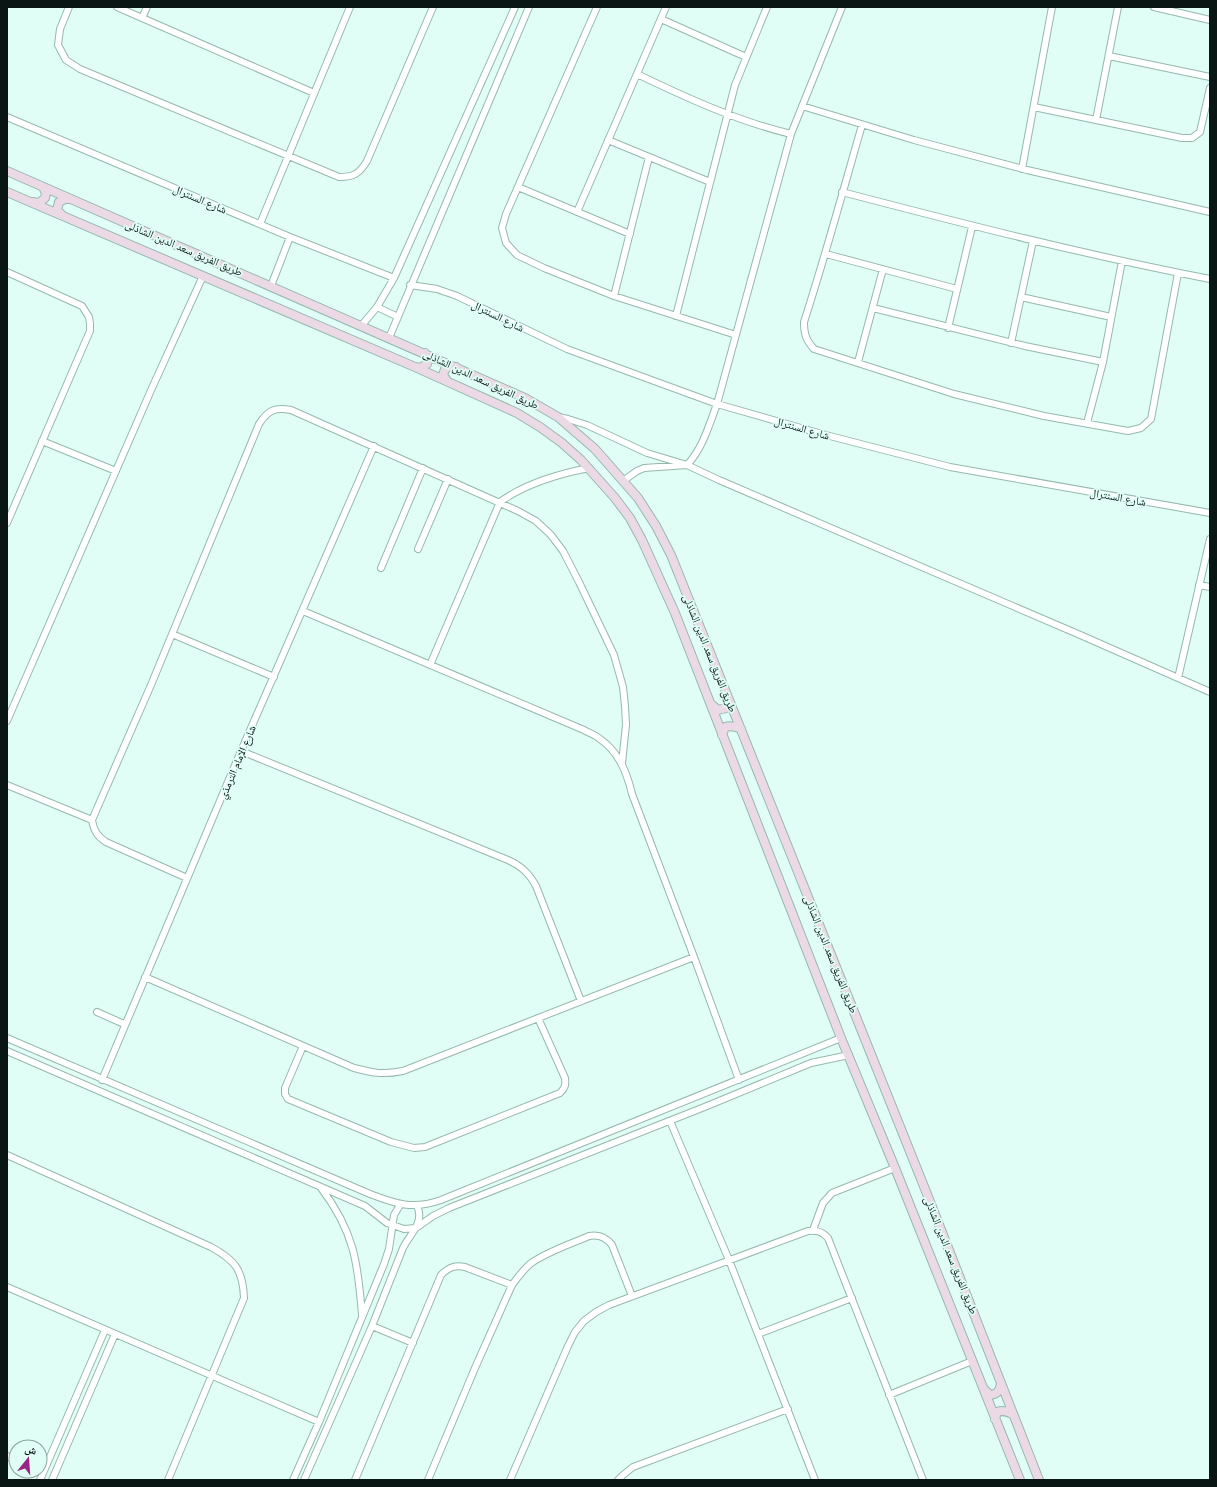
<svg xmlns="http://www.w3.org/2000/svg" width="1217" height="1487" font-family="Quicksand,'Noto Naskh Arabic',sans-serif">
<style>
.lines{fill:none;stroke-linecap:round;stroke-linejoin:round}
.street-casing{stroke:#95b8ae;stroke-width:8}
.secondary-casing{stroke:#95b8ae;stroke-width:10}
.street{stroke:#fff;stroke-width:6}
.secondary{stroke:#ebdae6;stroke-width:8}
.labels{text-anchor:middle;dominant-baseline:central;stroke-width:3.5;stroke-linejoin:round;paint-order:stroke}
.street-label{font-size:11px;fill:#091613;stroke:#e1fef6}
</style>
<rect width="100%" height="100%" fill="#e1fef6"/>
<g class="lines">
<defs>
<path id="street" d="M69,7L60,29L58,45L66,60L80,69L339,177C354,177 359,174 367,161L433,7
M117,7L314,93
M597,7L506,214L502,228L506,243L517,255L544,268L614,296L736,335
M1154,7L1210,20
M142,18L147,7
M661,19L746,57
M1109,56L1210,77
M637,74C687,98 737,121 791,134
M802,106L914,140L1027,170L1210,212
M1034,107L1182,138H1192L1200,132L1210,88
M7,117L290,237L394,278
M1096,120L1118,7
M862,125C843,191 825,257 804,322C804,334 806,340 814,349L954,394L1044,416L1128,431L1141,428L1151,419L1178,273
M608,140L710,182
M1022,169L1052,7
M518,187L630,234
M842,192C964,224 1086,255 1210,279
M577,212L666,7
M260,224L350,7
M826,254L957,289
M7,272L82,306L89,317L90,324V331L83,347L7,523
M410,285L437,289L457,296L567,349L635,374L717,404L822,434L950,467L1210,513
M271,286L290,237
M614,296L649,157
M1021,297L1111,317
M377,307L398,317
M873,308L1025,346L1103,362
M676,316L735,85L767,7
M362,325L377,307L394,278L515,7
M948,328L972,227
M389,338L529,7
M1011,343L1033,241
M858,362L883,269
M558,417L568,419L587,425L647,453L687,465L719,480L1078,634L1210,692
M1087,423L1103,362L1122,261
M42,441L116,471
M623,481L637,471L644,468L687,465C703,448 709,425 717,404L791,134L842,7
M418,549L448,479
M381,568L423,468
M1199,585L1210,587
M303,611L584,730C589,733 596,735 600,739C619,752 627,773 632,794L694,957L739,1080
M172,634L274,677
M430,665L500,502C526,483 558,474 589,468
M1178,678L1210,539
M7,721L152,388L203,276
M241,751L508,860C521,866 529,873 536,886L581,1001
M7,785L92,820
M187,878L106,842C97,836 94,831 92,820L151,685L259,424C268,410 275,407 291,410L518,511L536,521L551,535L563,551L579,582L614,655L623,687L625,706L626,725L622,763
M145,977L354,1068C374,1073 382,1075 403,1071L694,957
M97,1012L124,1024
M7,1038L370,1194C396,1204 413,1210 441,1200L841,1038
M303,1046L285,1088V1094L288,1099L391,1142L414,1148L425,1147L560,1093C565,1088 566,1085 565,1078L538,1018
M7,1051L365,1206L387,1223L404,1229L416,1228L433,1216L449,1208L707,1106L811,1063L849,1055
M102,1080L241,751L374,446
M670,1121L729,1260L815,1480
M7,1155L211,1247C235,1260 243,1270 244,1298L168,1480
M321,1188C354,1231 358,1263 362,1315
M813,1230L823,1203L832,1193L895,1168
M7,1287L319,1422
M372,1326L413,1343
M758,1334L852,1298
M889,1395L972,1361
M7,1456L16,1460
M40,1480L105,1330
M52,1480L115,1334
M293,1480L319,1422L384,1264L389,1249L394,1215L400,1205
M304,1480L372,1326L403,1248C410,1234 425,1222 417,1206
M355,1480L441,1275C449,1267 455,1265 465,1267L512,1285
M428,1480L475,1368L512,1285C518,1277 523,1270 530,1264C546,1252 571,1244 589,1236C599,1234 606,1237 612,1245L632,1296
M510,1480L568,1346L575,1332L584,1321L596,1312L609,1305L808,1231C816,1230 822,1231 828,1238L923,1480
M618,1480L623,1475L633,1467L788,1409"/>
<path id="secondary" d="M7,171L525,398L558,417L595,449L638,498L656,526L671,555L927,1194L1039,1480
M7,192L415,367L517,413L540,427L562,443L581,460L615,498L630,518L642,540L675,613L841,1038L895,1168L1020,1480
M32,202L39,203L45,198L46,193L43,187
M62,215L57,210L59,202L65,199H70
M416,367L420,368L427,364L428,361L425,353
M448,382L443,375L445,369L449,367H456
M711,704L718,710L726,708L728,705L729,700
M722,735L725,727C731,725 735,726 741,729
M984,1389L990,1395C998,1394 999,1391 1001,1384
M995,1419L997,1412C1003,1410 1007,1411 1012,1414"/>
</defs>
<use href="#street" class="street-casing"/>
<use href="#secondary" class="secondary-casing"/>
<use href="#street" class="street"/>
<use href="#secondary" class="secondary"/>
</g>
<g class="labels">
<g class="street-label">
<text transform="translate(200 199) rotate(23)">شارع السنترال</text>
<text transform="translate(184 248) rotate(23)">طريق الفريق سعد الدين الشاذلى</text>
<text transform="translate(498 316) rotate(26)">شارع السنترال</text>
<text transform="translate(481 379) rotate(25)">طريق الفريق سعد الدين الشاذلى</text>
<text transform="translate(802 428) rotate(16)">شارع السنترال</text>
<text transform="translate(1118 497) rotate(10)">شارع السنترال</text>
<text transform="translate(710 653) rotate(68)">طريق الفريق سعد الدين الشاذلى</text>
<text transform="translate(237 762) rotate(-67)">شارع الإمام الترمذي</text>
<text transform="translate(831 954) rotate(68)">طريق الفريق سعد الدين الشاذلى</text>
<text transform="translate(951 1255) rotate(68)">طريق الفريق سعد الدين الشاذلى</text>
</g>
</g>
<rect width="1217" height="1487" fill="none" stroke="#091613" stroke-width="16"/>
<g transform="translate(28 1459) rotate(17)"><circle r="19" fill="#e1fef6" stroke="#8ba19b"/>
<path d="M0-3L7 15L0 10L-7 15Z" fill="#982582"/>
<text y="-6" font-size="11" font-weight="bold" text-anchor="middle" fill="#091613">ش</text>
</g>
</svg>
